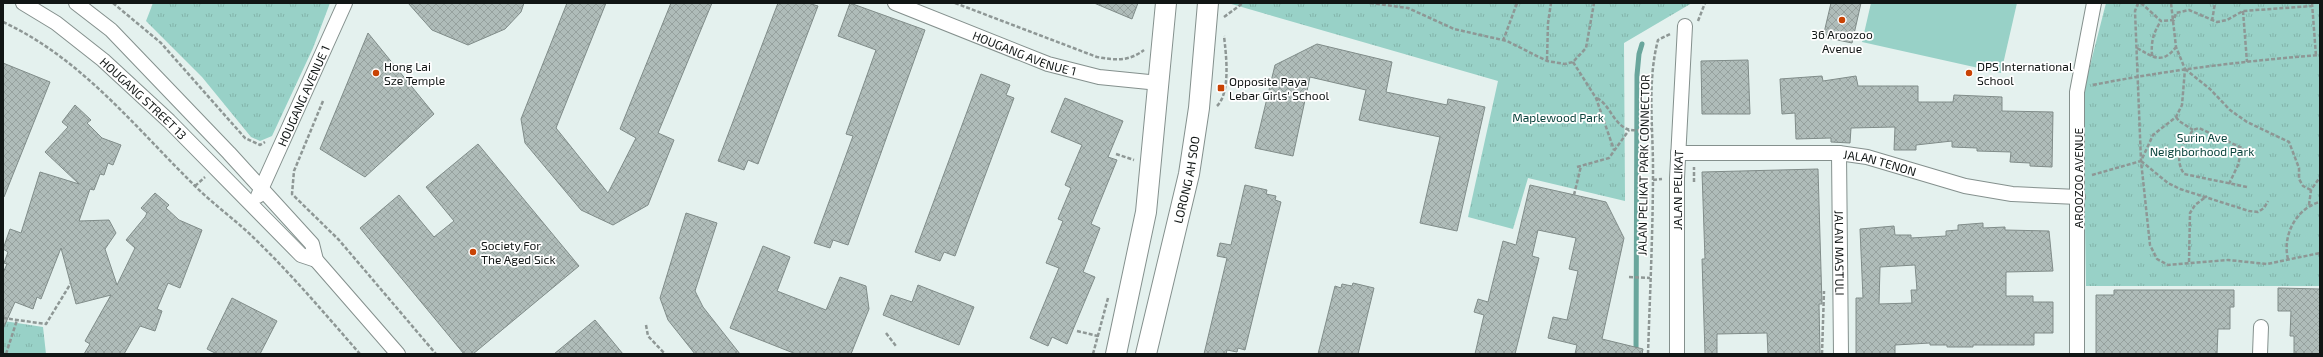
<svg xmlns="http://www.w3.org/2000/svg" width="2323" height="357" font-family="'Exo 2',sans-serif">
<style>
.grass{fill:#98d1c7}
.park{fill:url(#park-tufts)}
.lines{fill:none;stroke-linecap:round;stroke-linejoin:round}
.stream{stroke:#69a69c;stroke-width:5}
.building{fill:url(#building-cross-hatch);stroke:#808c89;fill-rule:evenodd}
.minor-casing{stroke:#84908d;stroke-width:16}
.secondary-casing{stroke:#84908d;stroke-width:22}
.path{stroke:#8e9795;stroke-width:2.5;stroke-dasharray:4 2;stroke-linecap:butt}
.minor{stroke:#fff;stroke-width:14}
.secondary{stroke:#fff;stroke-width:20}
.poi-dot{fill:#c94304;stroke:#fff;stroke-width:1.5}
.labels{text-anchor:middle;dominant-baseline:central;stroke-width:3.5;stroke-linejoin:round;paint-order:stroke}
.poi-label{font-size:12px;fill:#111615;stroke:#fff;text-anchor:start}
.street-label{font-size:12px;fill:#111615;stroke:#fff}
.park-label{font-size:12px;fill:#0b443d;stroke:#fff}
</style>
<defs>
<pattern id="park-tufts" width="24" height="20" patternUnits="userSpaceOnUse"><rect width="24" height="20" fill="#98d1c7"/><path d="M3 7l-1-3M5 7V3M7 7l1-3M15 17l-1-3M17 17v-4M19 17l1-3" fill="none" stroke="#82b3aa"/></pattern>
<pattern id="building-cross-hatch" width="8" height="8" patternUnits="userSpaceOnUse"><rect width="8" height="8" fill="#afbcb9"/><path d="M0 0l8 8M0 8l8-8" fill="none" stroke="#96a19e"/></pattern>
</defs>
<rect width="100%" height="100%" fill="#e4f1ee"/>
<path class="grass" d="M1871,3H2017L2001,73L1862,42Z"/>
<path class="park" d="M153,3H330L313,48L272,136L260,141L251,137L202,77L146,21Z
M1228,3H1692L1624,43L1625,201L1528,178L1513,229L1468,217L1498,81Z
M2106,3H2320V286H2086L2083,93Z
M4,321L43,327L46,354H3Z"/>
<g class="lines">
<path class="stream" d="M1636,354L1637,75L1639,54L1642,44"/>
</g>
<path class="building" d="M408,3H524L521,12L505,29L468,45L432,30Z
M567,3H606L556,128L608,193L636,138L620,129L671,3H712L658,133L674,140L648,205L613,225L581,210L525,143L521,119Z
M778,3H808L818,6L758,164L748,160L744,170L718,161Z
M850,3L925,30L848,245L833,240L830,248L814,243L853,136L846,134L876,50L838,36Z
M1094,3H1138L1132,19Z
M1831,3H1861L1852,43L1823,37Z
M368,33L434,114L365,177L320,149Z
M1317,44L1392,62L1386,92L1447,105L1448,99L1485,107L1457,231L1420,223L1440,137L1359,120L1366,90L1310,77L1293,156L1255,148L1275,65Z
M1748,60L1750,114H1702L1701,61Z
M3,63L50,82L4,197H3Z
M981,74L1010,85L1006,95L1014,98L955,256L944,252L940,261L915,252Z
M1822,76L1823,81L1856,76L1858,86H1918V102H1953L1954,95L2002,97V111L2053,112L2052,167L2030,166V163L2010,162L2011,152L1977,151V148L1952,147V141L1916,145V150H1894L1895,127L1851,128L1850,143L1831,142V138L1796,139L1795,113L1782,114L1780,79Z
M1065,98L1123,121L1108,157L1117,160L1091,224L1100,228L1083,272L1095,277L1067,344L1052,337L1048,346L1030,338L1059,268L1046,263L1063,221L1058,219L1071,188L1065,185L1082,145L1051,132Z
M75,105L91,120L87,123L102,138L121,145L113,165L108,163L104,175L100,174L94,190L90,189L79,221L109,220L116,233L105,249L117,285L135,248L126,240L145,217L147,213L141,208L155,193L169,205L166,208L179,220L202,230L180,288L168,283L157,309L162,311L155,331L140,326L124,354H84L90,344L85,341L111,295L76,304L61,248L41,299L37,297L33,309L15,302L3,329V273L7,264L4,263L8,252L3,249L10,229L21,233L40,172L79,184L45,152L68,127L62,122Z
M478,144L579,266L473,354H464L360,228L399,195L434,237L454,221L426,187Z
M1818,169L1822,304H1819L1820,354H1768L1767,333L1717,334V354H1705L1702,259H1705L1702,172Z
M1245,185L1267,190L1266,194L1276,196L1275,200L1281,202L1245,350L1238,348L1237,352L1227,350L1226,354H1204L1227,258L1217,256L1220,243L1231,245Z
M1530,185L1606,202L1624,238L1602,339L1643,349L1642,354H1575L1577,345L1548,338L1553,317L1567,320L1578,271L1569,269L1576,238L1538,230L1532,256L1539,258L1515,354H1475L1484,315L1474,312L1478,299L1488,302L1503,241L1516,245Z
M686,213L717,223L695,291L703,307L740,354H695L668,320L660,298Z
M1983,223V228L2005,227V230L2049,231L2053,271L2006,272V296H2033V302H2053V333H2034V345H1973V347H1947V345H1930V343L1895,345V354H1856V298H1863L1860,229L1894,226L1895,235H1911V238L1946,236V231L1958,230V225ZM1915,265L1917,290H1911L1912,303L1879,304L1880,267Z
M763,246L790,257L777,291L826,310L840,277L866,286L869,309L851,354H796L730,328Z
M1353,283L1374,288L1358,354H1318L1335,286L1341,288L1342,284L1352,286Z
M918,285L974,307L959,345L883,315L891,295L912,302Z
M2278,288L2320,289V354H2294V336H2290L2291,311H2278Z
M2114,290H2234V307H2230V329H2218L2217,354H2096V295H2114Z
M232,298L277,321L260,354H217L207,349Z
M595,320L623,354H554Z"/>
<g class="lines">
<defs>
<g id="minor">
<path id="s1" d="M23,3L56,23L103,60L169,121L301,255L316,260"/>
<path d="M76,3L111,30L229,153L312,244L316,260L398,354"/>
<path id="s2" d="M895,3L1048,64L1099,77L1159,83"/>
<path id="s3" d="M1678,153H1839L1867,157L1965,186L2012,194L2078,197"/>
<path id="s4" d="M1839,153L1841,354"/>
<path id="s5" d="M258,196L345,3"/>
<path id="s6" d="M1677,354V178L1685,26"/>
<path d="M2077,354V92L2094,3"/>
<path d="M2260,354L2261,327"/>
</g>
<g id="secondary">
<path d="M1116,354L1146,212L1166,3"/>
<path id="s7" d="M1146,354L1189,174L1199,108L1208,3"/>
</g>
</defs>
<use href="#minor" class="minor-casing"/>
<use href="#secondary" class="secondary-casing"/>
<path class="path" d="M113,3L161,43L245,138L260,145L265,142
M955,3L1097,57C1115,60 1128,62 1144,50
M1370,3L1408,8L1454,29L1507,41L1547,61L1565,64L1573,62L1586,48L1594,3
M2138,3L2135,11L2141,161L2150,245L2157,259L2168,265L2228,260L2267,264L2320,253
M2141,3L2161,21L2174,20L2176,13L2189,10L2217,22L2227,20L2243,11L2312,6
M2312,3L2316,56
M2243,11L2247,62
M1224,17L1243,3
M1698,21L1705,3
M2212,21L2215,3
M3,22C81,58 135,127 195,186C214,205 237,221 256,240C293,276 326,315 360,354
M1503,41L1517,3
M2137,48C2153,57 2162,65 2176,47
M2152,56C2151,42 2153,33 2161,21
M1547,60L1548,23L1551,3
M1573,62L1596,98L1614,150
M2185,69L2210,89L2230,110L2247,122L2289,142L2299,168V179L2303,186L2311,190
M2093,85C2168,70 2244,61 2320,55
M1597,98C1610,105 1613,123 1627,129C1634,132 1645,129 1653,129
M323,101L294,171L292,194L339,240L436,354
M1217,106C1231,92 1226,54 1224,36
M2176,117L2179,121L2193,130
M1116,154L1134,160
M2141,161L2168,183L2180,189L2249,211L2258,212L2264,208L2268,201
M1577,167L1609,158L1629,130
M2092,175L2141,161L2153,135L2176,117L2182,105L2185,69L2176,47L2171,3
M1653,180L1662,179
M1694,182V167
M2229,184L2238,165L2242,148
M195,186L205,177
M2247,187L2184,174C2173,156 2183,145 2193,130L2199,128L2242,148L2255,158
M1574,195L1581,166
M2309,205L2311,190L2320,177
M2288,259C2282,236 2296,208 2320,202
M2189,262L2190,213L2195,205L2207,196
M1629,277L1650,278
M3,318L46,324L71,283
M646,325L648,336L665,354
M1077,331L1098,336
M886,333L896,346
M3,353L4,354
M6,354L17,320
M1093,354L1108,298
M1648,354C1650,292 1653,231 1653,169C1653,126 1647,82 1658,40L1670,34
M1822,354L1824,291"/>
<use href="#minor" class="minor"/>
<use href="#secondary" class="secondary"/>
</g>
<g class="poi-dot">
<circle cx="1842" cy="20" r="4"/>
<circle cx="376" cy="73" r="4"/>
<circle cx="1969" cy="73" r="4"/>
<rect x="1217" y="84" width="8" height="8" rx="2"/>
<circle cx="473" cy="252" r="4"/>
</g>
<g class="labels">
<g class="poi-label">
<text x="1842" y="34" text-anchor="middle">36 Aroozoo<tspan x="1842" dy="14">Avenue</tspan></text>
<text x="384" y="66">Hong Lai<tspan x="384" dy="14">Sze Temple</tspan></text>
<text x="1977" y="66">DPS International<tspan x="1977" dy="14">School</tspan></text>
<text x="1229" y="81">Opposite Paya<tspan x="1229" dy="14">Lebar Girls' School</tspan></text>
<text x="481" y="245">Society For<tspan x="481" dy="14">The Aged Sick</tspan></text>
</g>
<g class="street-label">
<text stroke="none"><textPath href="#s2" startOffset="139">HOUGANG AVENUE 1</textPath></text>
<text stroke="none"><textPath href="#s5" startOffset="110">HOUGANG AVENUE 1</textPath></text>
<text stroke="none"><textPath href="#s1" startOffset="154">HOUGANG STREET 13</textPath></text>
<text stroke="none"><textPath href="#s3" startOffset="203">JALAN TENON</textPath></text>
<text transform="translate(1643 165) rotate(-89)">JALAN PELIKAT PARK CONNECTOR</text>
<text transform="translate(2078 178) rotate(-90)">AROOZOO AVENUE</text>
<text stroke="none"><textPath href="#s7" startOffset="179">LORONG AH SOO</textPath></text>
<text stroke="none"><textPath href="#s6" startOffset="164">JALAN PELIKAT</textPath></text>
<text stroke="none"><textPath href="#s4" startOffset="100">JALAN MASTULI</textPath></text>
</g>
<g class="park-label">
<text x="1558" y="117">Maplewood Park</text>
<text x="2202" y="137">Surin Ave<tspan x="2202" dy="14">Neighborhood Park</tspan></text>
</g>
</g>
<rect width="2323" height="357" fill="none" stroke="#111615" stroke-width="8"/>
</svg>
